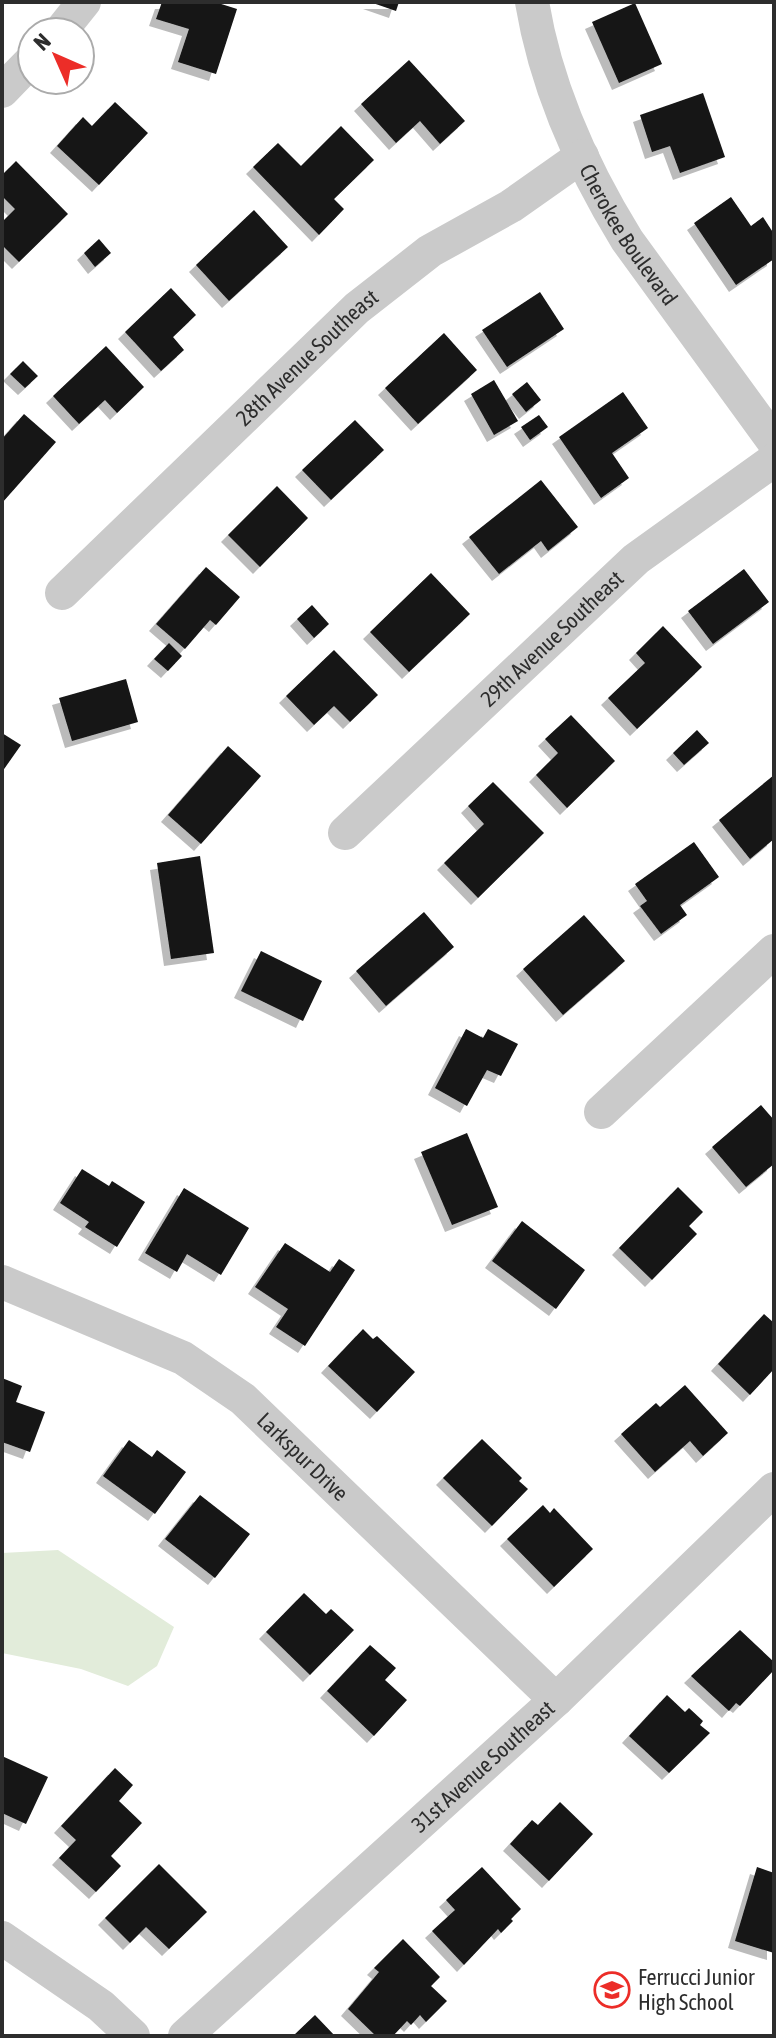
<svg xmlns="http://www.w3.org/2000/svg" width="776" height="2038" font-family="'Asap Condensed',sans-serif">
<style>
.green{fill:#e2ecda}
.building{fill:#141414;filter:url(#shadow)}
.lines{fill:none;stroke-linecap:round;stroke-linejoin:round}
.minor{stroke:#cacaca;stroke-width:34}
.labels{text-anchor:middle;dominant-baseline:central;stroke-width:8;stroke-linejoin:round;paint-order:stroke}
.street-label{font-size:22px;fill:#2d2d2d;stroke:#fff}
.poi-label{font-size:22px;fill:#2d2d2d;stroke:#fff;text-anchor:start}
</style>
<defs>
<filter id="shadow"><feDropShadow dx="-7" dy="7" stdDeviation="0" flood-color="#0004"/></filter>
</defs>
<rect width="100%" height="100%" fill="#fff"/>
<path class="green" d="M58,1550L174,1627L157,1666L128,1686L81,1669L2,1653V1553Z"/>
<path class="building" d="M162,2H215L237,9L216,74L178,62L189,29L156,19Z
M370,2H399L396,11Z
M635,3L662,64L619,83L592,22Z
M409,60L465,121L440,144L420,121L396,143L361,104Z
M703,93L725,157L680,173L670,146L652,152L640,115Z
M115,102L148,133L99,185L57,146L83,117L92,126Z
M341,126L374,160L334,199L344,209L319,235L253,167L278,143L301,166Z
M16,161L68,214L19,262L2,245V222L15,209L2,196V175Z
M731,197L751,226L763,217L774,234V259L736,285L694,223Z
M254,210L288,247L229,301L196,265Z
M99,239L111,253L95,267L84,253Z
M171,288L196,315L173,337L184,350L161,371L125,332Z
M540,292L564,329L507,367L482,330Z
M444,333L477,370L418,424L385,388Z
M106,346L144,387L117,413L105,400L79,424L53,396Z
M23,361L38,376L25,388L10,374Z
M494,380L518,421L494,435L471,394Z
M527,382L541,400L526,412L512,394Z
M623,392L648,428L612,453L629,478L601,498L559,437Z
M24,414L56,442L2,503V439Z
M539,415L548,427L530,440L521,427Z
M355,420L384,450L331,500L302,470Z
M541,480L578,527L548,551L541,541L499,574L469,537Z
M277,486L308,518L260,567L228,535Z
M206,567L240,597L216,625L210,620L185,649L156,624Z
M744,569L769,602L713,644L688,611Z
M431,573L470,614L409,672L370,632Z
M312,605L329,624L314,638L297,619Z
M663,626L702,667L637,729L608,698L645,663L636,653Z
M169,643L182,656L168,671L154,659Z
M334,650L378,695L350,722L334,706L314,725L286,696Z
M126,679L138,722L72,741L59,698Z
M571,715L615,761L567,808L536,775L558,753L545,739Z
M697,730L709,743L684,765L673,753Z
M2,733L21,745L2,772Z
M228,746L261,776L201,844L168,815Z
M774,775V839L750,859L719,820Z
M493,782L544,833L478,898L444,863L484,824L468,806Z
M694,842L719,877L680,905L687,915L661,934L640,906L647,901L635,884Z
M200,856L214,953L171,959L157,863Z
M424,912L454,947L386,1006L356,971Z
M584,915L625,961L563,1015L523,969Z
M261,951L322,981L303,1021L241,991Z
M466,1029L483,1038L488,1029L518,1044L501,1076L487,1070L467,1106L435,1088Z
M761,1105L774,1120V1164L746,1187L712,1147Z
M467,1133L498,1207L452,1225L421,1152Z
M82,1169L109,1186L112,1181L145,1202L117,1247L85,1227L89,1222L60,1203Z
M678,1187L703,1212L689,1226L697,1234L652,1280L619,1248Z
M184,1188L249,1228L221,1275L187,1254L177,1272L145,1253Z
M522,1221L585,1270L556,1309L492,1261Z
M285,1243L330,1272L339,1259L355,1270L305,1346L276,1327L288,1309L255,1287Z
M764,1314L774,1323V1369L750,1395L718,1364Z
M363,1329L373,1339L377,1336L415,1372L377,1412L328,1366Z
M2,1378L22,1386L16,1402L45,1412L30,1452L2,1442Z
M685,1385L728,1433L703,1456L690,1441L655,1472L621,1434L656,1403L660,1407Z
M482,1439L522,1478L519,1481L528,1489L492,1526L443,1478Z
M129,1440L152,1457L157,1450L186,1472L155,1514L103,1476Z
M200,1495L250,1534L215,1578L165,1539Z
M543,1505L550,1513L554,1508L593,1549L554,1587L507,1539Z
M304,1593L326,1614L331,1609L354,1630L310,1675L266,1632Z
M740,1630L774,1662V1670L740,1706L736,1703L729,1711L691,1676Z
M370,1645L396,1668L385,1680L407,1700L374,1736L327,1691Z
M667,1695L685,1712L689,1708L703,1721L700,1725L710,1733L669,1773L629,1736Z
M2,1756L48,1777L26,1824L2,1813Z
M115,1768L133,1785L119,1801L142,1823L111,1856L121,1866L96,1892L59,1858L76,1840L61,1826Z
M560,1802L593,1834L549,1881L510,1844L532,1820L538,1825Z
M159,1864L207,1912L169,1949L146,1927L130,1943L105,1918Z
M482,1867L521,1909L511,1919L513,1921L501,1933L498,1929L464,1965L432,1931L455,1910L446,1900Z
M757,1867L774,1873V1953L735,1941Z
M403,1939L440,1977L431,1986L447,2001L426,2022L420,2015L411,2025L407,2021L393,2036H376L348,2009L379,1972L374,1968Z
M315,2015L335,2036H293Z"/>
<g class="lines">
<g class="minor">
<path id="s1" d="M532,2C546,87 582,167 627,240L774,442"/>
<path d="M60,32L84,2"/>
<path d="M2,91L32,60"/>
<path id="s2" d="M62,593L357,308L430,251L511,206L582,156"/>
<path id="s3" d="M345,833L636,559L774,460"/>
<path d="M601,1112L774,951"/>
<path id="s4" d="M2,1282L183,1358L243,1399L556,1700"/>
<path d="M2,1938L101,2006L133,2036"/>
<path id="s5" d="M185,2036L556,1700L774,1489"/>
</g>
</g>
<defs>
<symbol id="school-ring" viewBox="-11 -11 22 22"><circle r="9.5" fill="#fff" stroke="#ec2d28" stroke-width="1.5"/><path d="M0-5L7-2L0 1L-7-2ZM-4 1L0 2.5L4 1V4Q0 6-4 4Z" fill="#ec2d28"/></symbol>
</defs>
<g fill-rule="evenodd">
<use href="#school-ring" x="592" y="1970" width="40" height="40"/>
</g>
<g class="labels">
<g class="street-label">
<text stroke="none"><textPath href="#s1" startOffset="254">Cherokee Boulevard</textPath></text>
<text stroke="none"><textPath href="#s2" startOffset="340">28th Avenue Southeast</textPath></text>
<text stroke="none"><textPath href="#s3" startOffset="284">29th Avenue Southeast</textPath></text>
<text stroke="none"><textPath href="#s4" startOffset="352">Larkspur Drive</textPath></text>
<text stroke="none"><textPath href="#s5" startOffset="402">31st Avenue Southeast</textPath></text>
</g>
<g class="poi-label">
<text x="638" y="1977">Ferrucci Junior<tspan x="638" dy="25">High School</tspan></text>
</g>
</g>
<rect width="776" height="2038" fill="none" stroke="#2d2d2d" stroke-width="8"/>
<g transform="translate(56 56) rotate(315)"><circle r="38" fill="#ffffff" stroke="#ababab" stroke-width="2"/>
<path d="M0-6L14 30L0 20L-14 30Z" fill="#ec2d28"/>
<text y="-12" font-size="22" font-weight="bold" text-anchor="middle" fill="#2d2d2d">N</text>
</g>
</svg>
